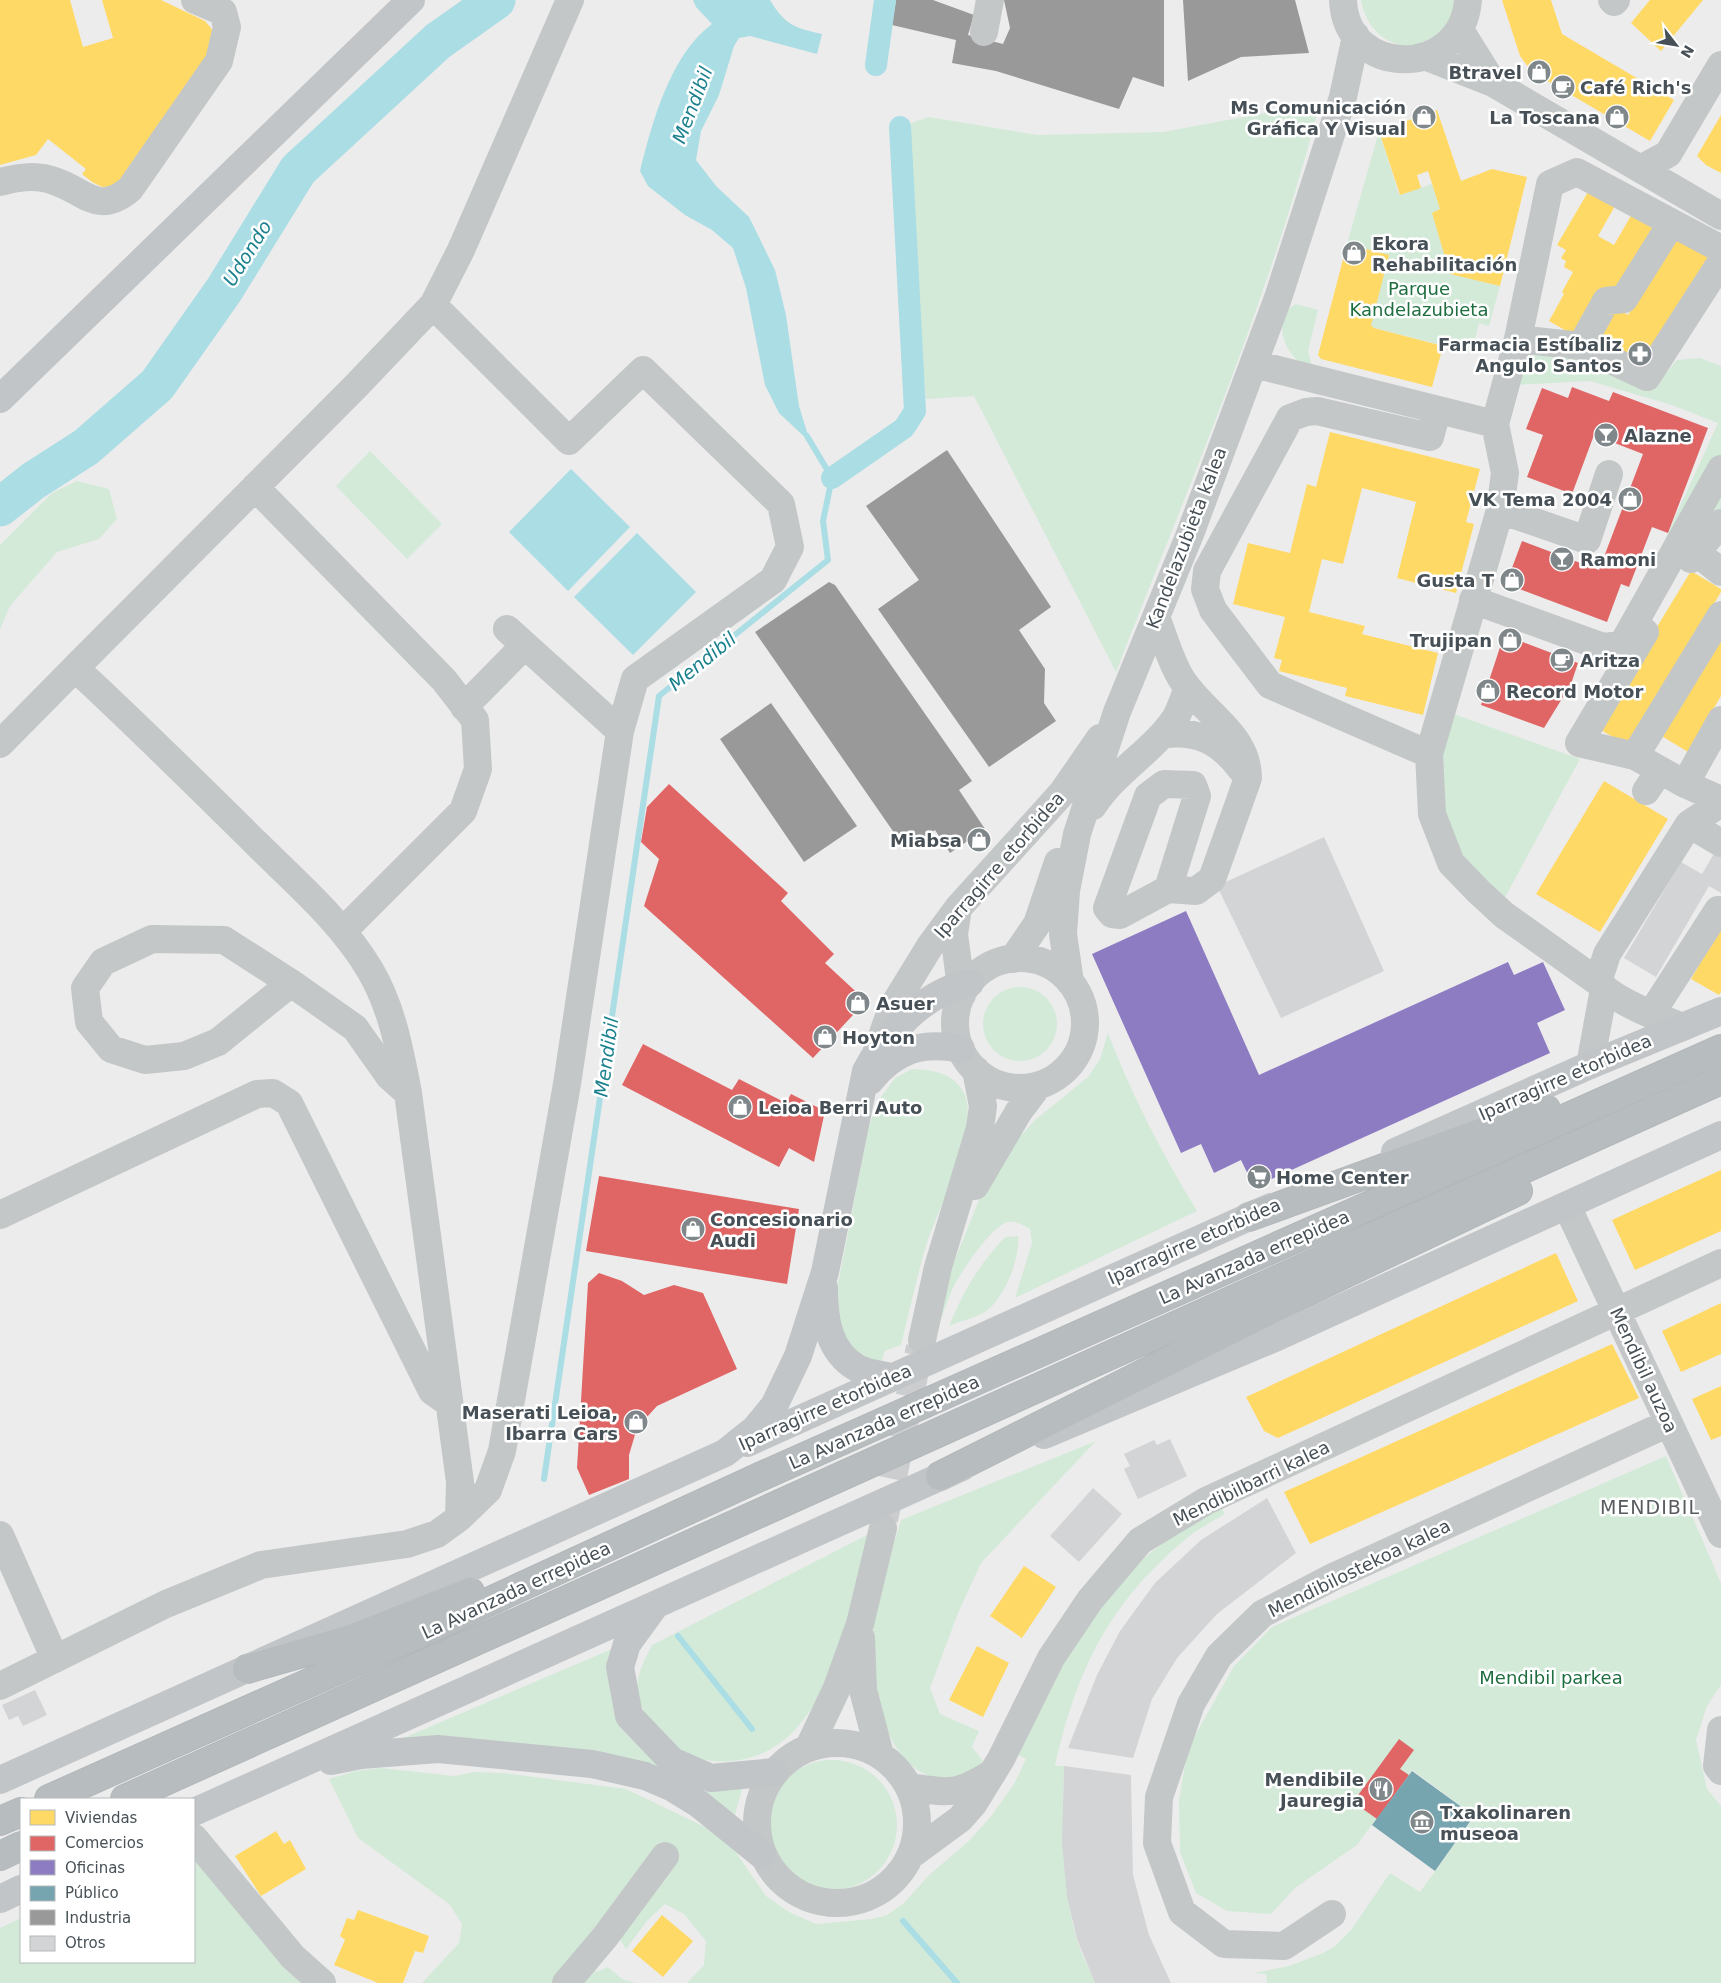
<svg xmlns="http://www.w3.org/2000/svg" width="1721" height="1983" font-family="'DejaVu Sans',sans-serif">
<style>
.green{fill:#d3ead9}
.water{fill:#aadde4}
.homes{fill:#ffd966}
.shops{fill:#e06666}
.offices{fill:#8e7cc3}
.public{fill:#76a5af}
.industry{fill:#999}
.lines{fill:none;stroke-linecap:round;stroke-linejoin:round}
.stream{stroke:#aadde4;stroke-width:6}
.canal{stroke:#aadde4;stroke-width:22}
.river{stroke:#aadde4;stroke-width:39}
.building{fill:#d3d4d5}
.minor-tunnel{stroke:#cccdce;stroke-width:28;stroke-dasharray:28 14;stroke-linecap:butt}
.highway-casing{stroke:#b2b7ba;stroke-width:30}
.minor{stroke:#c4c7c7;stroke-width:28}
.major{stroke:#c2c5c7;stroke-width:28}
.highway{stroke:#b7bcbe;stroke-width:28}
.labels{text-anchor:middle;dominant-baseline:central;stroke-width:5;stroke-linejoin:round;paint-order:stroke}
.poi-label{font-size:18px;font-weight:bold;fill:#465056;stroke:#fff;text-anchor:start}
.park-label{font-size:18px;fill:#1f6e40;stroke:#fff}
.street-label{font-size:18px;fill:#465056;stroke:#fff}
.water-label{font-size:19px;font-style:italic;fill:#1a808d;stroke:#fff}
.neighbourhood-label{font-size:19px;letter-spacing:1px;fill:#595c5f;stroke:#fff}
</style>
<rect width="100%" height="100%" fill="#edecec"/>
<path class="green" d="M1361,0H1457C1456,7 1455,17 1451,22C1423,63 1369,48 1361,0Z
M1320,103C1270,298 1189,485 1116,672L974,396L926,399L900,127L929,117L1037,135L1163,132Z
M1379,131L1399,195L1432,184L1440,209L1432,213L1450,273L1500,286L1489,326L1479,323L1472,353L1374,328L1371,325L1347,244Z
M1296,304L1318,310L1308,351L1312,366C1306,364 1299,362 1294,357C1281,343 1275,314 1296,304Z
M1571,345L1655,386L1677,360L1700,358L1721,366V529L1640,594L1718,423L1672,405L1590,381L1515,385L1524,348Z
M370,451L442,524L407,559L336,486Z
M77,481L109,489L117,519L99,539L57,552L10,606L0,629V545L52,493Z
M1451,713L1580,759L1503,901L1457,857L1438,809L1437,754Z
M983 1024a37 37 0 1 1 74 0a37 37 0 1 1-74 0Z
M1108,1033C1133,1098 1161,1151 1197,1211L1015,1298L1032,1243L1030,1229C1023,1225 1017,1221 1008,1222C991,1226 962,1271 954,1286C947,1300 943,1316 937,1330L952,1267L983,1190L1007,1151L1035,1120L1088,1077L1100,1059Z
M912,1069C932,1070 953,1072 964,1093C981,1127 936,1213 925,1249C916,1281 909,1313 901,1345L885,1351L881,1363L872,1362L846,1343L839,1320L838,1284L869,1125L881,1097L895,1078Z
M1018,1236C1020,1259 1005,1298 985,1312C975,1318 960,1321 949,1326C964,1290 978,1266 1005,1237Z
M1096,1441L981,1563L958,1613L930,1688L940,1714L979,1731L972,1747L983,1761C971,1778 952,1782 933,1777C878,1762 866,1662 874,1616C879,1584 892,1551 901,1520Z
M1666,1456L1721,1583V1685L1707,1706L1696,1740L1707,1789L1721,1806V1983H1267L1266,1974L1254,1973L1289,1966L1323,1953L1335,1946L1351,1930L1390,1873L1420,1892L1475,1816L1412,1770L1357,1845L1295,1888L1271,1914L1227,1911L1196,1893L1180,1852L1179,1800L1188,1748L1234,1666L1272,1627Z
M1220,1506L1225,1514C1212,1522 1197,1529 1186,1539C1109,1603 1077,1669 1055,1766H1064C1062,1824 1061,1880 1076,1937C1081,1953 1089,1968 1095,1983H687L704,1965L706,1941L684,1914L665,1904L647,1921L626,1949L619,1938L594,1973L608,1967L622,1979L636,1983H422L459,1943L462,1924L449,1904L358,1838L329,1779L356,1771L381,1768L454,1776L475,1772L504,1773L626,1789L705,1827L733,1848L766,1896L789,1912L816,1924L872,1919L887,1915L904,1903L928,1876L970,1840L992,1815L1014,1784L1026,1759L1016,1754C1046,1695 1076,1622 1124,1575C1153,1548 1187,1527 1220,1506Z
M867,1535C851,1602 842,1684 790,1735C760,1764 709,1771 675,1747C668,1742 662,1733 657,1727C648,1717 640,1709 638,1695C634,1678 645,1659 652,1645Z
M619,1646L610,1683L614,1713L625,1732L644,1752L744,1782L735,1815L696,1792L394,1742Z
M767 1825a65 65 0 1 1 130 0a65 65 0 1 1-130 0Z
M194,1853L309,1983H0V1928L21,1918V1962H194Z"/>
<path class="water" d="M693,0H770C785,25 795,28 822,34L817,54L750,36L739,38L734,46L719,95L701,131L696,160L716,186L749,217L775,270L786,315L799,406L810,442L779,413L765,385L746,288L733,248L712,230L685,215L648,186L640,171C652,123 670,55 712,24L696,7Z
M571,469L630,527L568,591L509,532Z
M637,533L696,592L633,655L574,597Z"/>
<path class="homes" d="M0,0H70L83,47L113,38L102,0H161L205,21L211,28L215,36L216,49L123,186L102,187L92,182L82,174L86,169L48,139L36,155L0,165Z
M1502,0H1551L1562,34L1674,100L1650,141L1532,72L1520,56Z
M1650,0H1703L1661,51L1631,23Z
M1437,110L1461,181L1492,169L1527,177L1500,286L1450,274L1432,213L1440,209L1428,171L1417,175L1421,188L1400,195L1379,131Z
M1721,115V173L1706,165L1697,156Z
M1588,192L1615,206L1598,236L1614,245L1632,214L1656,227L1618,292L1577,337L1549,321L1564,294L1562,292L1573,272L1564,267L1566,261L1561,258L1566,250L1557,245Z
M1679,232L1713,252L1644,365L1597,337L1615,307L1628,315Z
M1347,244L1389,255L1371,325L1374,328L1443,346L1432,387L1321,359L1318,355Z
M1330,432L1480,469L1466,522L1474,524L1456,593L1397,578L1416,502L1362,488L1343,564L1322,559L1309,612L1365,626L1362,634L1438,653L1423,715L1345,696L1347,688L1279,671L1282,660L1274,658L1285,617L1233,604L1248,543L1290,553L1307,484L1316,487Z
M1691,571L1721,589V592L1628,746L1596,727Z
M1721,631V696L1688,752L1660,735Z
M1604,781L1668,819L1600,932L1536,894Z
M1721,927V992L1719,995L1691,979Z
M1721,1170V1231L1635,1270L1612,1220Z
M1556,1253L1578,1301L1278,1438L1264,1431L1246,1397Z
M1721,1303V1354L1681,1372L1662,1331Z
M1612,1344L1639,1398L1310,1544L1284,1492Z
M1721,1386V1436L1711,1440L1692,1399Z
M1024,1566L1056,1587L1022,1638L990,1616Z
M977,1646L1009,1663L983,1717L949,1700Z
M276,1831L284,1844L290,1840L306,1869L261,1896L235,1856Z
M358,1910L429,1936L423,1953L415,1951L403,1983H378L334,1965L345,1940L340,1936L347,1918L354,1920Z
M662,1915L693,1941L663,1977L632,1951Z"/>
<path class="shops" d="M1572,387L1609,401L1613,392L1708,428L1668,533L1652,527L1629,587L1621,584L1607,622L1506,584L1522,541L1599,570L1643,454L1594,435L1572,494L1527,477L1543,435L1526,429L1542,388L1568,398Z
M1504,635L1578,663L1571,684L1544,728L1481,705Z
M669,784L788,893L781,901L834,954L825,963L866,1001L813,1058L644,906L659,859L641,842L647,807Z
M643,1044L732,1090L739,1079L786,1103L791,1094L825,1111L814,1162L789,1148L779,1167L622,1085Z
M599,1176L799,1209L787,1284L586,1251Z
M599,1273L622,1281L644,1295L674,1285L703,1293L737,1369L657,1406L637,1428L629,1455V1479L589,1495L577,1468L588,1283Z
M1399,1739L1414,1750L1400,1769L1409,1775L1377,1819L1353,1802Z"/>
<path class="offices" d="M1186,911L1259,1075L1508,962L1514,975L1543,962L1565,1010L1537,1023L1550,1053L1254,1187L1241,1160L1214,1173L1201,1144L1181,1153L1092,954Z"/>
<path class="public" d="M1412,1771L1474,1816L1435,1871L1372,1825Z"/>
<path class="industry" d="M896,0H933L974,15L968,35L1003,44L1010,28L1004,0H1164V87L1133,77L1119,109L996,71L952,63L956,40L892,25Z
M1183,0H1295L1309,53L1241,57L1188,81Z
M947,450L1051,607L1019,630L1045,669L1044,703L1056,721L989,767L878,609L919,580L866,506Z
M829,582L835,585L972,781L959,790L985,829L950,853L935,830L906,850L755,632Z
M771,703L857,826L804,862L720,739Z"/>
<g class="lines">
<path class="stream" d="M544,1479L659,696L828,560L823,521L832,478L807,436
M678,1636L752,1729
M903,1921L957,1983"/>
<path class="canal" d="M876,65L885,0
M832,478L904,428L915,411L900,127"/>
<path class="river" d="M0,507L33,481L86,447L157,385L224,290L298,170L438,41L496,0"/>
</g>
<path class="building" d="M1324,837L1384,971L1281,1018L1217,886Z
M1715,852L1721,855V893L1709,886L1656,977L1624,958L1681,862L1702,874Z
M1170,1439L1187,1476L1138,1499L1124,1469L1130,1466L1124,1454L1154,1440L1157,1445Z
M1093,1488L1122,1514L1079,1562L1050,1536Z
M1267,1498L1296,1553L1217,1614L1177,1658L1152,1699L1133,1758L1068,1748L1097,1675L1120,1631L1155,1583L1201,1540Z
M35,1690L47,1715L23,1726L18,1716L9,1720L2,1705Z
M1064,1766L1131,1775L1133,1875L1149,1935L1171,1983H1095L1077,1939L1067,1897L1062,1842Z"/>
<g class="lines">
<path class="minor-tunnel" d="M884,1520L920,1347"/>
<defs>
<path id="highway" d="M1249,1217L1546,1109
M940,1476L1302,1294L1518,1191
M247,1669L351,1639L470,1592
M49,1799L436,1626L764,1475L1721,1049
M125,1799L1721,1080
M0,1821L21,1812
M0,1856L21,1846"/>
</defs>
<use href="#highway" class="highway-casing"/>
<path class="minor" d="M1343,0C1346,79 1462,79 1468,0
M1612,0L1614,2L1616,0
M1460,30L1493,83
M984,32L990,0
M1427,57L1493,83L1721,216
M1642,168L1668,154L1721,65
M0,182C19,177 38,174 57,182C87,193 99,215 130,189L219,61L227,27L223,12L195,0
M433,305L569,441L643,370L781,504L790,547L773,580L635,679L620,731L567,1084L502,1451L488,1490L459,1518
M1518,339L1581,346L1647,377L1721,262
M1581,346L1606,301L1624,299L1671,224
M1254,364L1495,424
M255,487L444,680L475,720L478,769L463,811L344,930
M1500,510L1587,540L1609,474
M1691,559L1721,523
M1706,560L1721,572
M1473,600L1603,647L1622,645L1721,469
M1156,617C1164,637 1170,660 1181,678C1202,713 1248,733 1248,778L1212,879L1196,891L1168,889L1120,915L1112,914L1107,908L1148,796L1164,784L1193,785L1197,796L1168,889
M507,629L620,731
M1645,632L1579,743L1635,756L1685,784L1721,800
M464,707L525,645
M1162,735C1196,729 1220,741 1241,769
M0,744L75,668
M1429,754L1270,685L1213,610L1205,589L1207,571L1290,418L1306,412L1317,411L1430,437L1437,411
M1635,756L1721,615
M1685,784L1721,720
M1646,791L1660,770
M1093,806C1116,770 1154,751 1176,717C1181,708 1184,697 1188,688
M1689,824L1721,843
M958,908L954,934L962,995
M955 1023a65 65 0 1 1 130 0a65 65 0 1 1-130 0Z
M1013,959L1037,924L1058,862
M1070,982L1063,934L1066,891L1077,834L1117,712L1190,534L1278,298L1343,97L1356,36
M1598,982L1607,954L1689,824L1721,803
M291,983L218,1042L184,1056L145,1060L111,1049L89,1022L85,988L103,962L152,939L224,940L291,983L355,1028L389,1076L408,1093
M1651,1014L1718,910L1721,912
M1683,1027C1659,1018 1614,1001 1598,982L1504,915L1478,891L1451,863L1432,814L1429,754L1500,510L1505,473L1495,424L1518,339L1550,184L1577,172L1721,249
M877,1050L892,1008L930,946L958,908L1062,793L1100,738
M1590,1065L1604,989
M975,1186L1019,1111L1038,1086
M1567,1206L1721,1534
M0,1215L257,1094L273,1093L289,1103L432,1391L449,1403
M922,1340L938,1267L980,1128L983,1106L976,1070
M0,1535L55,1659
M861,1638L863,1690L880,1755
M0,1686L166,1604L261,1565L407,1544L437,1534L459,1518L460,1482L408,1093C400,1051 392,1007 370,970C341,921 297,884 257,844C197,785 137,725 75,668L357,385L433,305L461,250L570,0
M1721,1730L1717,1766L1721,1771
M757 1823a80 80 0 1 1 160 0a80 80 0 1 1-160 0Z
M809,1747L837,1688L860,1624L883,1528
M909,1787C949,1793 955,1796 991,1774
M194,1838L293,1957L322,1983
M911,1855L960,1819L974,1803L1001,1759L1051,1658L1090,1600L1140,1541L1206,1501L1721,1263
M1332,1914L1284,1946L1224,1944L1182,1912L1157,1843L1159,1797L1191,1704L1219,1656L1262,1614L1333,1577L1669,1423
M566,1983L605,1937L665,1856"/>
<path class="major" d="M0,399L411,0
M870,1081C895,1050 922,1041 961,1049
M1395,1152L1590,1065L1721,1011
M824,1288C824,1319 828,1351 857,1368C866,1373 881,1375 892,1377
M1044,1435L1277,1337L1721,1135
M747,1443L1271,1207
M654,1607L627,1644L620,1667L629,1716L672,1761L711,1778L774,1772
M331,1761L361,1755L438,1749L592,1764L645,1776L673,1788L699,1804L762,1855
M0,1780L725,1453L755,1429L774,1406L798,1356L825,1272L866,1071C886,1033 926,991 970,983
M194,1812L962,1467
M0,1899L21,1889"/>
<use href="#highway" class="highway"/>
</g>
<defs>
<symbol id="shop-disc" viewBox="-11 -11 22 22"><circle r="9.5" fill="#80878a" stroke="#fff"/><path d="M-5-2.5h2.3a2.7 3.5 0 0 1 5.4 0H5L5.5 6h-11ZM-1.5-2.5h3a1.5 2.3 0 0 0-3 0Z" fill="#fff"/></symbol>
<symbol id="cafe-disc" viewBox="-11 -11 22 22"><circle r="9.5" fill="#80878a" stroke="#fff"/><path d="M-5.5-4.5H6V0H3Q3 3.5 0 3.5H-2.5Q-5.5 3.5-5.5 0ZM3-3.2v2h1.7v-2ZM-6 4.5H4V6H-6Z" fill="#fff"/></symbol>
<symbol id="pharmacy-disc" viewBox="-11 -11 22 22"><circle r="9.5" fill="#80878a" stroke="#fff"/><path d="M-2-6h4v4h4v4h-4v4h-4v-4h-4v-4h4Z" fill="#fff"/></symbol>
<symbol id="bar-disc" viewBox="-11 -11 22 22"><circle r="9.5" fill="#80878a" stroke="#fff"/><path d="M-6-5H6L.8 .8V4.5H3.5V6h-7V4.5H-.8V.8Z" fill="#fff"/></symbol>
<symbol id="supermarket-disc" viewBox="-11 -11 22 22"><circle r="9.5" fill="#80878a" stroke="#fff"/><path d="M-6-5.5h2.5l.6 2H6L4.5 2H-2.5L-4.4-4H-6ZM-1.5 3.2a1.3 1.3 0 1 0 .1 0ZM3 3.2a1.3 1.3 0 1 0 .1 0Z" fill="#fff"/></symbol>
<symbol id="restaurant-disc" viewBox="-11 -11 22 22"><circle r="9.5" fill="#80878a" stroke="#fff"/><path d="M-5-6h1v4h1v-4h1v4h1v-4h1v5L-1.5 .5V6h-2V.5L-5-1ZM5-6V6H3V1.5H1.5Q1.5-4 5-6Z" fill="#fff"/></symbol>
<symbol id="museum-disc" viewBox="-11 -11 22 22"><circle r="9.5" fill="#80878a" stroke="#fff"/><path d="M0-6L6-3V-2H-6V-3ZM-5-1h2V3h-2ZM-1-1h2V3h-2ZM3-1h2V3H3ZM-6 4H6V6H-6Z" fill="#fff"/></symbol>
</defs>
<g fill-rule="evenodd">
<use href="#shop-disc" x="1525" y="58" width="28" height="28"/>
<use href="#cafe-disc" x="1549" y="73" width="28" height="28"/>
<use href="#shop-disc" x="1410" y="103" width="28" height="28"/>
<use href="#shop-disc" x="1603" y="103" width="28" height="28"/>
<use href="#shop-disc" x="1340" y="239" width="28" height="28"/>
<use href="#pharmacy-disc" x="1626" y="340" width="28" height="28"/>
<use href="#bar-disc" x="1592" y="421" width="28" height="28"/>
<use href="#shop-disc" x="1616" y="485" width="28" height="28"/>
<use href="#bar-disc" x="1548" y="545" width="28" height="28"/>
<use href="#shop-disc" x="1498" y="566" width="28" height="28"/>
<use href="#shop-disc" x="1496" y="626" width="28" height="28"/>
<use href="#cafe-disc" x="1548" y="646" width="28" height="28"/>
<use href="#shop-disc" x="1474" y="677" width="28" height="28"/>
<use href="#shop-disc" x="965" y="826" width="28" height="28"/>
<use href="#shop-disc" x="844" y="989" width="28" height="28"/>
<use href="#shop-disc" x="811" y="1023" width="28" height="28"/>
<use href="#shop-disc" x="726" y="1093" width="28" height="28"/>
<use href="#supermarket-disc" x="1245" y="1163" width="28" height="28"/>
<use href="#shop-disc" x="679" y="1215" width="28" height="28"/>
<use href="#shop-disc" x="622" y="1408" width="28" height="28"/>
<use href="#restaurant-disc" x="1367" y="1775" width="28" height="28"/>
<use href="#museum-disc" x="1408" y="1808" width="28" height="28"/>
</g>
<g class="labels">
<g class="poi-label">
<text x="1522" y="72" text-anchor="end">Btravel</text>
<text x="1580" y="87">Café Rich's</text>
<text x="1406" y="107" text-anchor="end">Ms Comunicación<tspan x="1406" dy="21">Gráfica Y Visual</tspan></text>
<text x="1600" y="117" text-anchor="end">La Toscana</text>
<text x="1372" y="243">Ekora<tspan x="1372" dy="21">Rehabilitación</tspan></text>
<text x="1622" y="344" text-anchor="end">Farmacia Estíbaliz<tspan x="1622" dy="21">Angulo Santos</tspan></text>
<text x="1624" y="435">Alazne</text>
<text x="1612" y="499" text-anchor="end">VK Tema 2004</text>
<text x="1580" y="559">Ramoni</text>
<text x="1494" y="580" text-anchor="end">Gusta T</text>
<text x="1492" y="640" text-anchor="end">Trujipan</text>
<text x="1580" y="660">Aritza</text>
<text x="1506" y="691">Record Motor</text>
<text x="962" y="840" text-anchor="end">Miabsa</text>
<text x="876" y="1003">Asuer</text>
<text x="842" y="1037">Hoyton</text>
<text x="758" y="1107">Leioa Berri Auto</text>
<text x="1276" y="1177">Home Center</text>
<text x="710" y="1219">Concesionario<tspan x="710" dy="21">Audi</tspan></text>
<text x="618" y="1412" text-anchor="end">Maserati Leioa,<tspan x="618" dy="21">Ibarra Cars</tspan></text>
<text x="1364" y="1779" text-anchor="end">Mendibile<tspan x="1364" dy="21">Jauregia</tspan></text>
<text x="1440" y="1812">Txakolinaren<tspan x="1440" dy="21">museoa</tspan></text>
</g>
<g class="park-label">
<text x="1419" y="288">Parque<tspan x="1419" dy="21">Kandelazubieta</tspan></text>
<text x="1551" y="1677">Mendibil parkea</text>
</g>
<g class="street-label">
<text transform="translate(1186 538) rotate(-69)">Kandelazubieta kalea</text>
<text transform="translate(999 865) rotate(-49)">Iparragirre etorbidea</text>
<text transform="translate(1565 1077) rotate(-24)">Iparragirre etorbidea</text>
<text transform="translate(1194 1241) rotate(-24)">Iparragirre etorbidea</text>
<text transform="translate(1254 1257) rotate(-24)">La Avanzada errepidea</text>
<text transform="translate(1644 1370) rotate(65)">Mendibil auzoa</text>
<text transform="translate(825 1407) rotate(-24)">Iparragirre etorbidea</text>
<text transform="translate(884 1422) rotate(-24)">La Avanzada errepidea</text>
<text transform="translate(1251 1483) rotate(-26)">Mendibilbarri kalea</text>
<text transform="translate(1359 1568) rotate(-26)">Mendibilostekoa kalea</text>
<text transform="translate(516 1590) rotate(-25)">La Avanzada errepidea</text>
</g>
<g class="water-label">
<text transform="translate(692 105) rotate(-69)">Mendibil</text>
<text transform="translate(247 253) rotate(-58)">Udondo</text>
<text transform="translate(702 661) rotate(-39)">Mendibil</text>
<text transform="translate(606 1057) rotate(-82)">Mendibil</text>
</g>
<g class="neighbourhood-label">
<text x="1650" y="1507">MENDIBIL</text>
</g>
</g>
<rect x="20" y="1798" width="175" height="165" fill="#ffffff" stroke="#b5b9bb"/>
<rect x="30" y="1810" width="25" height="15" fill="#ffd966" stroke="#b5b9bb"/>
<text x="65" y="1823" font-size="15" fill="#465056">Viviendas</text>
<rect x="30" y="1836" width="25" height="15" fill="#e06666" stroke="#b5b9bb"/>
<text x="65" y="1848" font-size="15" fill="#465056">Comercios</text>
<rect x="30" y="1860" width="25" height="15" fill="#8e7cc3" stroke="#b5b9bb"/>
<text x="65" y="1873" font-size="15" fill="#465056">Oficinas</text>
<rect x="30" y="1886" width="25" height="15" fill="#76a5af" stroke="#b5b9bb"/>
<text x="65" y="1898" font-size="15" fill="#465056">Público</text>
<rect x="30" y="1910" width="25" height="15" fill="#999999" stroke="#b5b9bb"/>
<text x="65" y="1923" font-size="15" fill="#465056">Industria</text>
<rect x="30" y="1936" width="25" height="15" fill="#d3d4d5" stroke="#b5b9bb"/>
<text x="65" y="1948" font-size="15" fill="#465056">Otros</text>
<g transform="translate(1676 45) rotate(121)" stroke="#ffffff" stroke-width="4" paint-order="stroke">
<path d="M0-4L9 19L0 12L-9 19Z" fill="#465056"/>
<text y="-8" font-size="14" font-weight="bold" text-anchor="middle" fill="#465056">N</text>
</g>
</svg>
